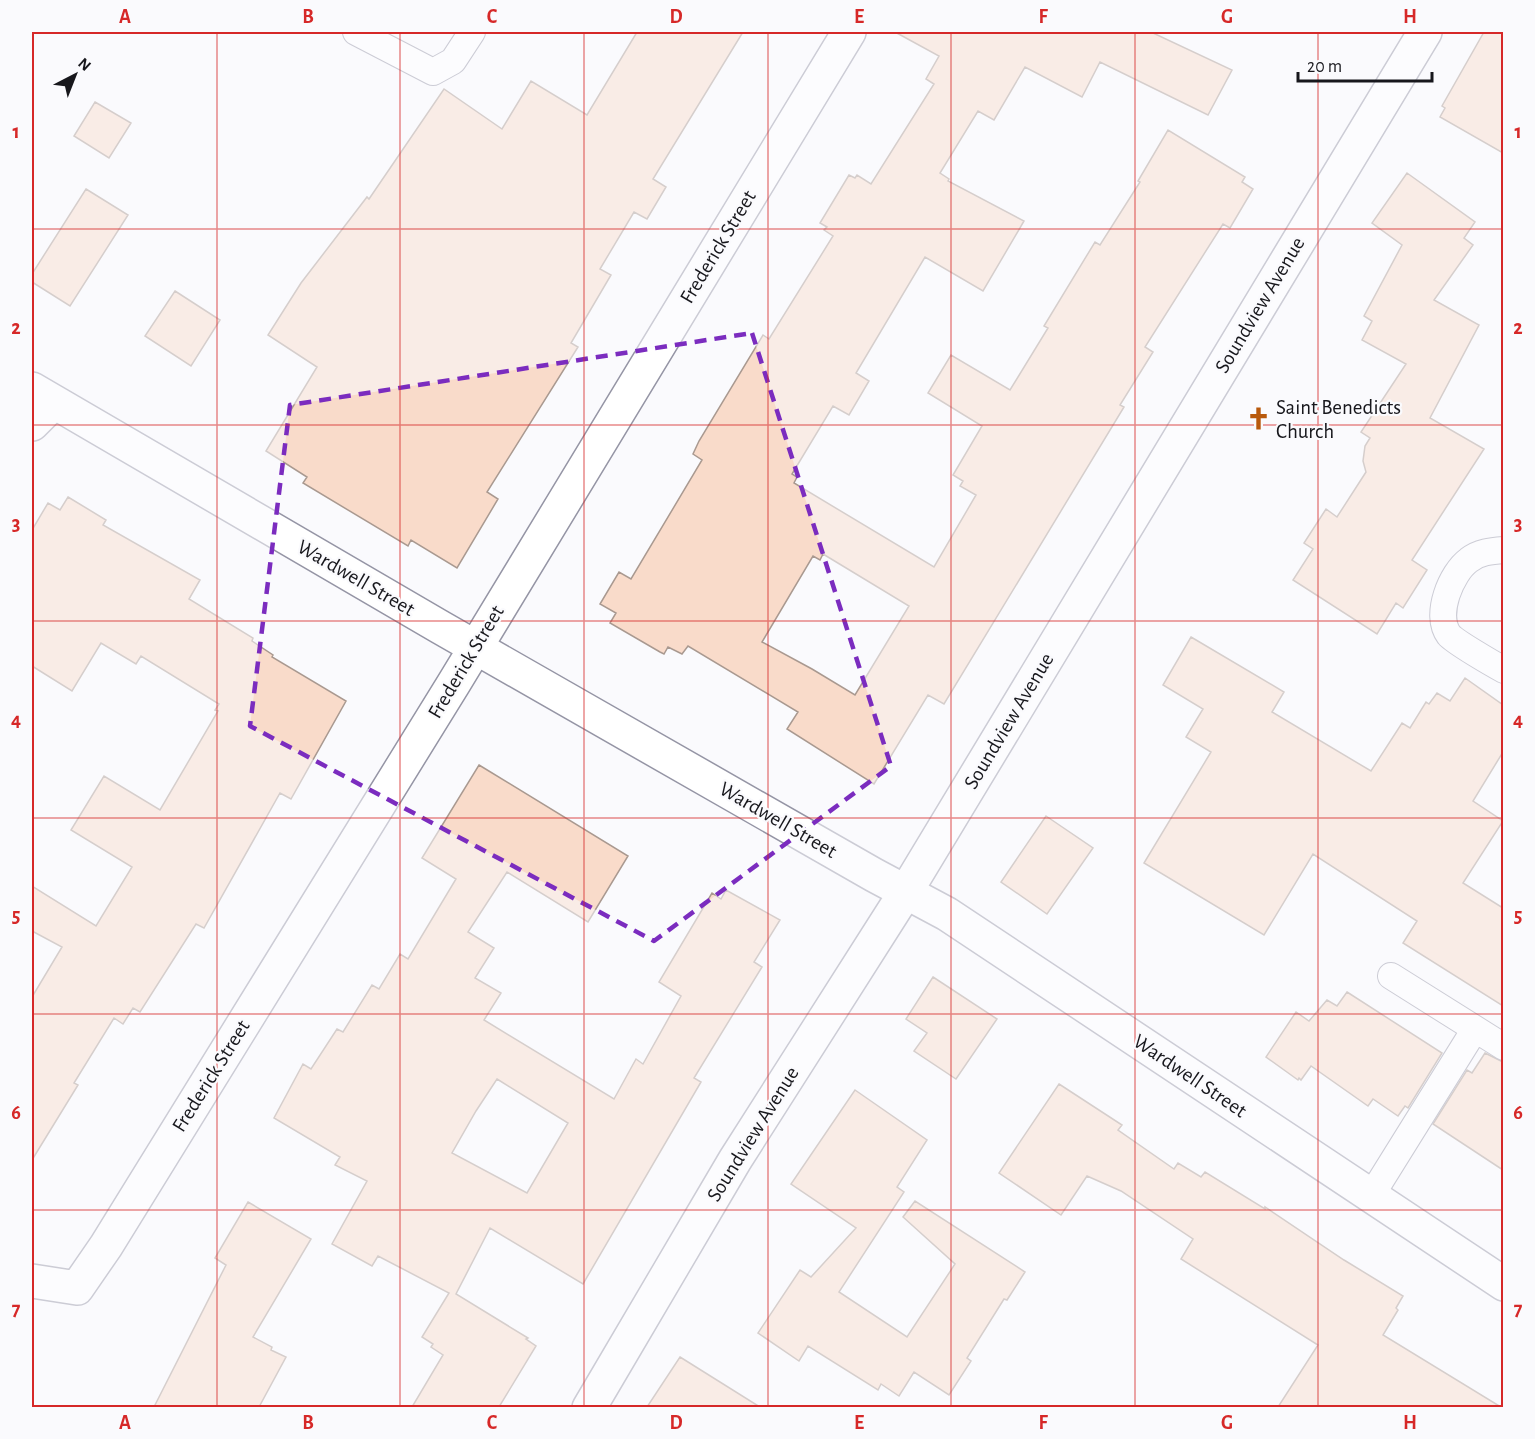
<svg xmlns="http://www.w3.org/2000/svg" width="1535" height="1439" font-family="'Alegreya Sans',sans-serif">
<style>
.building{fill:#f9dbca;stroke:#a99990;stroke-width:1.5;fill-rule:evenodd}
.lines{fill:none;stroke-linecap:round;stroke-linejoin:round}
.service-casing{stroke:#9595a5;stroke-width:28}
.minor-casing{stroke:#9595a5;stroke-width:36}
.service{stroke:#fff;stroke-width:26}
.minor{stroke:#fff;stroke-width:33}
.marked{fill:none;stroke:#7b2cbf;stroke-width:4.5;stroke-dasharray:12 8;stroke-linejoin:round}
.grid{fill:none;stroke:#d62828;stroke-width:1.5;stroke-opacity:0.55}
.labels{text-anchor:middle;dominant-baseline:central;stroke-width:4.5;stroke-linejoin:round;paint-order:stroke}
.street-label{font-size:21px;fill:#17171c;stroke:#fafafd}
.poi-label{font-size:21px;fill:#17171c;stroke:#fafafd;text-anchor:start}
.neatline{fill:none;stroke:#d62828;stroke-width:2}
.grid-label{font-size:20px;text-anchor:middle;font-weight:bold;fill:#d62828}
</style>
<rect width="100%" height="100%" fill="#fafafd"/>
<path class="building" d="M637,32H743L653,179L666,187L647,219L634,212L600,269L611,275L571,343L578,347L487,492L498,499L457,568L411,540L408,546L303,483L307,477L266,451L317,367L268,335L301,283L367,197L369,199L444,89L502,129L531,81L587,115Z
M895,32H1151L1232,70L1208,115L1100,62L1082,97L1025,67L994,120L978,111L940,173L949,179L948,181L1024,221L983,291L925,257L856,373L869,381L849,415L833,406L792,474L797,477L794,483L934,567L976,495L960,486L963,481L953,475L982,426L928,393L951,355L1010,390L1048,328L1044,326L1095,242L1100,245L1140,182L1138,181L1168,130L1245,177L1242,182L1253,189L1230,228L1223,224L1145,347L1153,352L1120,405L1124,407L944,704L928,695L874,784L787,729L798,712L688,646L682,654L668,647L664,654L660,652L610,623L616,613L600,604L619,572L631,579L702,460L693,454L699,441L763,335L769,339L833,236L824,230L827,227L820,223L849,175L855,178L857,175L871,184L934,84L926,79L939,56ZM823,554L909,606L855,695L812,669L762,642L813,556L820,560Z
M1484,32H1503V153L1440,117L1445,108L1442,106Z
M95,102L131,123L109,158L74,136Z
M1407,173L1475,222L1464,238L1473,245L1434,300L1479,325L1430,418L1484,449L1412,560L1427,570L1403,608L1396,603L1377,634L1293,580L1313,549L1304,543L1326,509L1337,517L1366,472L1363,461L1365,446L1370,438L1361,432L1406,364L1362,340L1372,321L1364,316L1402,245L1372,223Z
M86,189L128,215L70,306L32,282V274Z
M175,291L220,320L191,366L145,336Z
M68,497L106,520L103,525L200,580L189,599L253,638L252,641L273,655L272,657L346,701L291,799L280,793L204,928L196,924L140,1012L133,1008L123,1024L114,1018L74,1083L78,1085L32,1160V997L62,947L32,931V886L96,926L132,867L71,830L104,776L160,810L218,711L215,710L219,704L141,656L136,664L101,643L72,691L32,666V530L48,503L60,510Z
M1191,637L1284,692L1272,712L1371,771L1402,723L1410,728L1426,702L1429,704L1437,693L1450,701L1465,678L1503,705V752L1473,801L1503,821L1463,883L1503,908V1006L1403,943L1417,921L1313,854L1264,935L1144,863L1211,752L1186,737L1203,709L1163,685Z
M479,765L628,856L588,922L507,872L468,932L494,948L475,978L501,993L484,1020L614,1099L636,1059L643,1064L681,996L659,982L712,893L721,899L726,890L780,920L754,962L762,967L694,1078L701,1082L583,1284L490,1228L456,1294L528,1338L526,1339L536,1346L499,1407H412L443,1355L431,1347L433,1344L422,1337L449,1293L378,1256L372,1266L332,1244L367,1181L335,1165L340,1157L274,1118L303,1064L311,1069L337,1029L343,1032L372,985L379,989L400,954L408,959L456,879L422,858ZM497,1079L568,1123L527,1193L452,1153L476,1111Z
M1046,816L1093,848L1047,914L1001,882Z
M933,977L997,1019L956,1079L914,1051L927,1033L906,1019Z
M1347,992L1442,1053L1408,1108L1405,1106L1398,1116L1373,1099L1368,1106L1311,1066L1301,1080L1299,1078L1298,1080L1266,1057L1296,1012L1309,1021L1327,1000L1337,1006Z
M1485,1053L1503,1062V1170L1433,1124L1467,1070L1472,1073Z
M1059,1084L1122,1125L1118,1130L1174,1169L1178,1163L1201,1177L1205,1172L1265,1209V1207L1344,1260L1403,1296L1396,1308L1398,1310L1383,1335L1501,1407H1278L1318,1345L1181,1259L1193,1239L1121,1191L1087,1176L1061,1215L999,1173Z
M855,1090L927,1140L897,1187L904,1192L839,1292L907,1337L955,1264L903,1217L915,1201L1025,1272L1007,1300L1004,1299L967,1358L971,1361L949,1395L914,1372L899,1396L881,1384L878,1390L808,1346L799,1361L758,1333L800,1270L811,1277L856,1228L791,1184Z
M248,1202L311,1239L253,1337L272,1347L271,1350L286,1357L259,1407H154L226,1265L215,1258Z
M680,1357L760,1407H647Z"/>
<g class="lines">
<defs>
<path id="service" d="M356,32L433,72L453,61L472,32
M1504,550C1491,551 1479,552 1469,560C1451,573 1434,615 1449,635C1455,642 1493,664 1504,670
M1391,976L1504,1047
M1371,1196L1475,1029"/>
<path id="minor" d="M32,389L440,627L874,875L947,914L1504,1284
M32,424L54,402
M32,1281L77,1288L106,1246L454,683L849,32
M589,1408L735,1160L905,893L1425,32"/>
</defs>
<use href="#service" class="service-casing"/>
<use href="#minor" class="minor-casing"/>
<use href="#service" class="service"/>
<use href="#minor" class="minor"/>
</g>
<path d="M0 0H1535V1439H0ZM752,333L891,766L654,941L250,726L290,405Z" fill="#fafafd" fill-opacity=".55" fill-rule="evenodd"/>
<path class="marked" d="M752,333L891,766L654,941L250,726L290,405Z"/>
<path class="grid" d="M217,32V1408M400,32V1408M584,32V1408M768,32V1408M951,32V1408M1135,32V1408M1318,32V1408M32,229H1504M32,425H1504M32,621H1504M32,818H1504M32,1014H1504M32,1210H1504"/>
<defs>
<symbol id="church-bare" viewBox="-9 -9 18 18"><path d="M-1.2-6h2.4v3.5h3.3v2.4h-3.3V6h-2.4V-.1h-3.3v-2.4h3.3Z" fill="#b8590c" stroke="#fafafd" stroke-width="2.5" paint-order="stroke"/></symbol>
</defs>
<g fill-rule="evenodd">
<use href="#church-bare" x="1242" y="402" width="33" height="33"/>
</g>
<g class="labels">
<g class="street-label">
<text transform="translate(718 247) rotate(-59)">Frederick Street</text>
<text transform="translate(1260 305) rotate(-59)">Soundview Avenue</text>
<text transform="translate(356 578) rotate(30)">Wardwell Street</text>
<text transform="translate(466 662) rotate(-59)">Frederick Street</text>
<text transform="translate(1009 721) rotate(-59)">Soundview Avenue</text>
<text transform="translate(778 820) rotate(30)">Wardwell Street</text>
<text transform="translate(211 1076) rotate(-58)">Frederick Street</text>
<text transform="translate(1190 1076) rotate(34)">Wardwell Street</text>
<text transform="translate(753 1134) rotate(-58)">Soundview Avenue</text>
</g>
<g class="poi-label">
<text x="1276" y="407">Saint Benedicts<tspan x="1276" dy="24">Church</tspan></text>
</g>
</g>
<rect width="1535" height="1439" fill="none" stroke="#fafafd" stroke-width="66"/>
<g transform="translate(75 75) rotate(42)" stroke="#fafafd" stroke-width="4.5" paint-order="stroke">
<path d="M0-4.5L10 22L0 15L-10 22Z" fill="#17171c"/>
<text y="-9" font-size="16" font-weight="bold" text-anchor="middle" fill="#17171c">N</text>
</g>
<path d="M1298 72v9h134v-9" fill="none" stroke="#17171c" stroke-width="3"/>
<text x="1307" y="72" font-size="18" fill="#17171c" stroke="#fafafd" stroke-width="4.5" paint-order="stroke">20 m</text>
<rect x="33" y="33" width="1469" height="1373" class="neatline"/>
<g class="grid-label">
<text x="125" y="23">A</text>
<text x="308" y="23">B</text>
<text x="492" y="23">C</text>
<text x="676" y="23">D</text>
<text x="859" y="23">E</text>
<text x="1043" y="23">F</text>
<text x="1227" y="23">G</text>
<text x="1410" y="23">H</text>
<text x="16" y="138">1</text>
<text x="1518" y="138">1</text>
<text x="16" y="334">2</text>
<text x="1518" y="334">2</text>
<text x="16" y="530">3</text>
<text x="1518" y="530">3</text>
<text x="16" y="726">4</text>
<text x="1518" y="726">4</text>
<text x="16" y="922">5</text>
<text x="1518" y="922">5</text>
<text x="16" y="1119">6</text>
<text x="1518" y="1119">6</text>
<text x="16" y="1315">7</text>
<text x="1518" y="1315">7</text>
<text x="125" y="1429">A</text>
<text x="308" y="1429">B</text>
<text x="492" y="1429">C</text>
<text x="676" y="1429">D</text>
<text x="859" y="1429">E</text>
<text x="1043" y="1429">F</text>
<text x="1227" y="1429">G</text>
<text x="1410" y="1429">H</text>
</g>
</svg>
